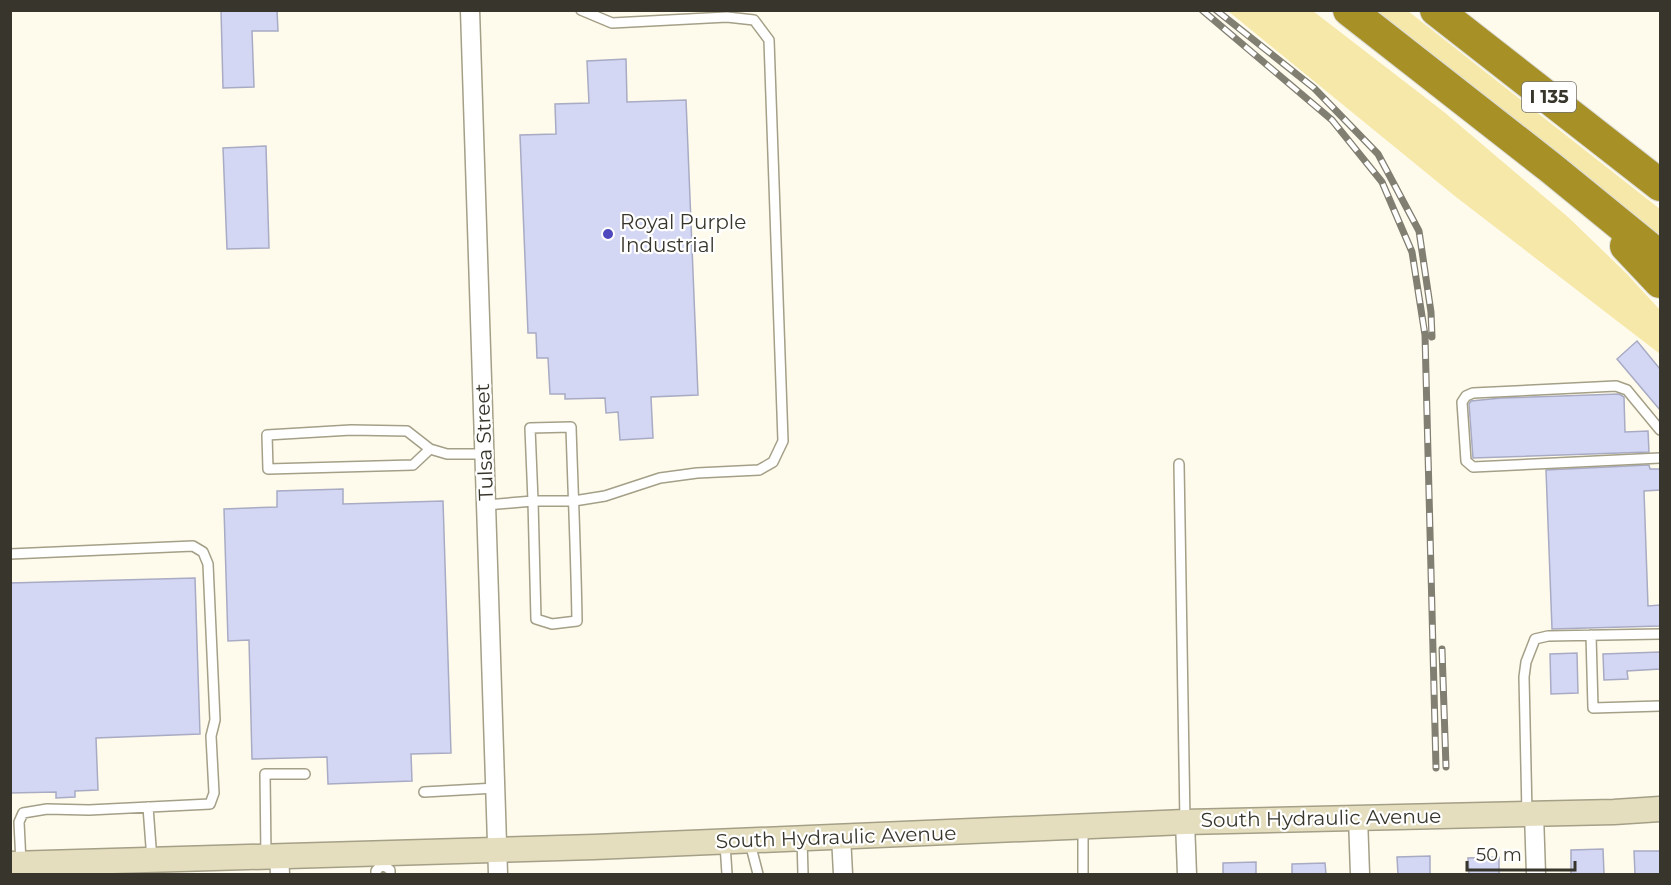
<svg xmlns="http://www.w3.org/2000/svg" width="1671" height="885" font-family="Montserrat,sans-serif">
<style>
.green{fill:#f6e8a9}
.building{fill:#d3d7f4;stroke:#a8abc3;stroke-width:1.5}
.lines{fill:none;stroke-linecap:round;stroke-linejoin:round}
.lane-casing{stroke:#a49f87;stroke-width:12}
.street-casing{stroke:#a49f87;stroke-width:21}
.secondary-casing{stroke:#a49f87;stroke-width:27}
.highway-casing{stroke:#dbdbd9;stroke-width:34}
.lane{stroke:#fff;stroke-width:9}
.street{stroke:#fff;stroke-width:18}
.secondary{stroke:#e5debe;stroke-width:24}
.highway{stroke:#a79126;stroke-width:32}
.rail-casing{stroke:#817e72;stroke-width:7}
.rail{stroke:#fff;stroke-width:4.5;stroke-dasharray:14;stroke-linecap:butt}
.poi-dot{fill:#4f47be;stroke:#fff;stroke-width:2}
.labels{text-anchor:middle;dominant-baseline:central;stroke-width:4.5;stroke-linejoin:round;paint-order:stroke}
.shield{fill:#fff;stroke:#74726b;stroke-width:1.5}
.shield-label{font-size:18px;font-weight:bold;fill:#38362c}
.poi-label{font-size:20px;fill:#38362c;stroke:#fff;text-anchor:start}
.street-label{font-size:20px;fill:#38362c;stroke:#fff}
</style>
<rect width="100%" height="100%" fill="#fffbec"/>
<path class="green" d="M1228,11H1313L1444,112L1568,217L1627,274L1660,310V354L1456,197Z
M1364,11H1408L1660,209V247Z"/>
<path class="building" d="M221,10H277L278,31H252L254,87L223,88Z
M626,59L627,102L686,100L698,395L651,397L653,438L620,440L618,412L606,413L605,398L565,399V394H550L548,358H537L536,333H528L520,135L556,134L555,104L589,103L587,61Z
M266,146L269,248L227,249L223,148Z
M1637,341L1660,369V410L1617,359Z
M1619,394L1624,397L1625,432L1648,431L1649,452L1473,458L1469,404L1471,401L1501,398Z
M1649,465L1650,469H1660V490L1644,491L1648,606L1660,605V626L1552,629L1546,470Z
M343,489V504L443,501L451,753L411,754L412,781L328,784L327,757L252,759L249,640L228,641L224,509L277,507V491Z
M195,578L200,734L96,738L98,790L75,791V797L56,798V792L10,793V583Z
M1660,652V669L1627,671L1628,679L1604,680L1603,654Z
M1577,653L1578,693L1551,694L1550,654Z
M1603,849L1604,874H1571V850Z
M1634,851H1660V874H1635Z
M1430,856V874H1398L1397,857Z
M1499,857V874H1469L1468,858Z
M1256,862V874H1223V863Z
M1325,863L1326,874H1292V864Z"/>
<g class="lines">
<defs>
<path id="lane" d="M351,430L407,431L430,449L413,465L268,469L267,435Z
M1660,430L1627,390L1616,386L1473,393L1466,396L1462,402L1466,461L1473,467L1660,458
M430,449L447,454H485
M1179,464L1185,822
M486,505L533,501L536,619L552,624L577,621C576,556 573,492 571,427L530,428L533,501H574L605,496L660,478L697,473L759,470L773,462L783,441L769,40L754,20L727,17L612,23L581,10
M10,554L193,546L203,552L208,564L215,720L211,736L214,793L210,804L89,810L47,809L23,813L19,822L21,863
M1591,635L1593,708L1660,706
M424,792L496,788
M148,807L152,860
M1527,814L1524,677L1526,662L1535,639L1548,636L1660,634
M802,838L803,874
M750,843L758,874
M725,844L727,874
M266,856L265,774H305
M382,864L390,870V874
M376,874V871L382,864V855
M1083,874V826"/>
<path id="street" d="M470,10L498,874
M1534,814L1536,874
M1358,817L1360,874
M1185,822L1187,874
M841,836L843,874
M279,856L280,874"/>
<path id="secondary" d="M10,864L594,847L1185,822L1614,812L1660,809"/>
<path id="highway" d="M1349,10L1551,168L1660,257
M1436,10L1660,185
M1626,246L1660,282"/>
</defs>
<use href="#lane" class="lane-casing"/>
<use href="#street" class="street-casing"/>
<use href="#secondary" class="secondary-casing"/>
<use href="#highway" class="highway-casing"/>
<use href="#lane" class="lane"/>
<use href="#street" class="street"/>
<use href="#secondary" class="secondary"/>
<use href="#highway" class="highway"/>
<defs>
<path id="rail" d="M1202,10L1332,120L1382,182L1412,252L1425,335L1436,768
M1216,10L1314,88L1378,154L1419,231L1431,312L1432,337
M1442,649L1446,767"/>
</defs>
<use href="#rail" class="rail-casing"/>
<use href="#rail" class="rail"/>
</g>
<circle class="poi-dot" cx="608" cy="234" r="6"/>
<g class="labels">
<rect class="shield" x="1522" y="82" width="54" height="30" rx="4.5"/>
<g class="shield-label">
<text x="1549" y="97">I 135</text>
</g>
<g class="poi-label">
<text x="620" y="222">Royal Purple<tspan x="620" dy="23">Industrial</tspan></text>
</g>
<g class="street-label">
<text transform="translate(484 442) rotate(-92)">Tulsa Street</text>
<text transform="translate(1321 818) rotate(-1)">South Hydraulic Avenue</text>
<text transform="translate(836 837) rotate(-2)">South Hydraulic Avenue</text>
</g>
</g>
<rect width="1671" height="885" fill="none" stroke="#38362c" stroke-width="24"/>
<path d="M1467 861v9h108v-9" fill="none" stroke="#38362c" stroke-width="3"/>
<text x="1476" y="861" font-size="18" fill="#38362c" stroke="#ffffff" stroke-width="4.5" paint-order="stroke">50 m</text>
</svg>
